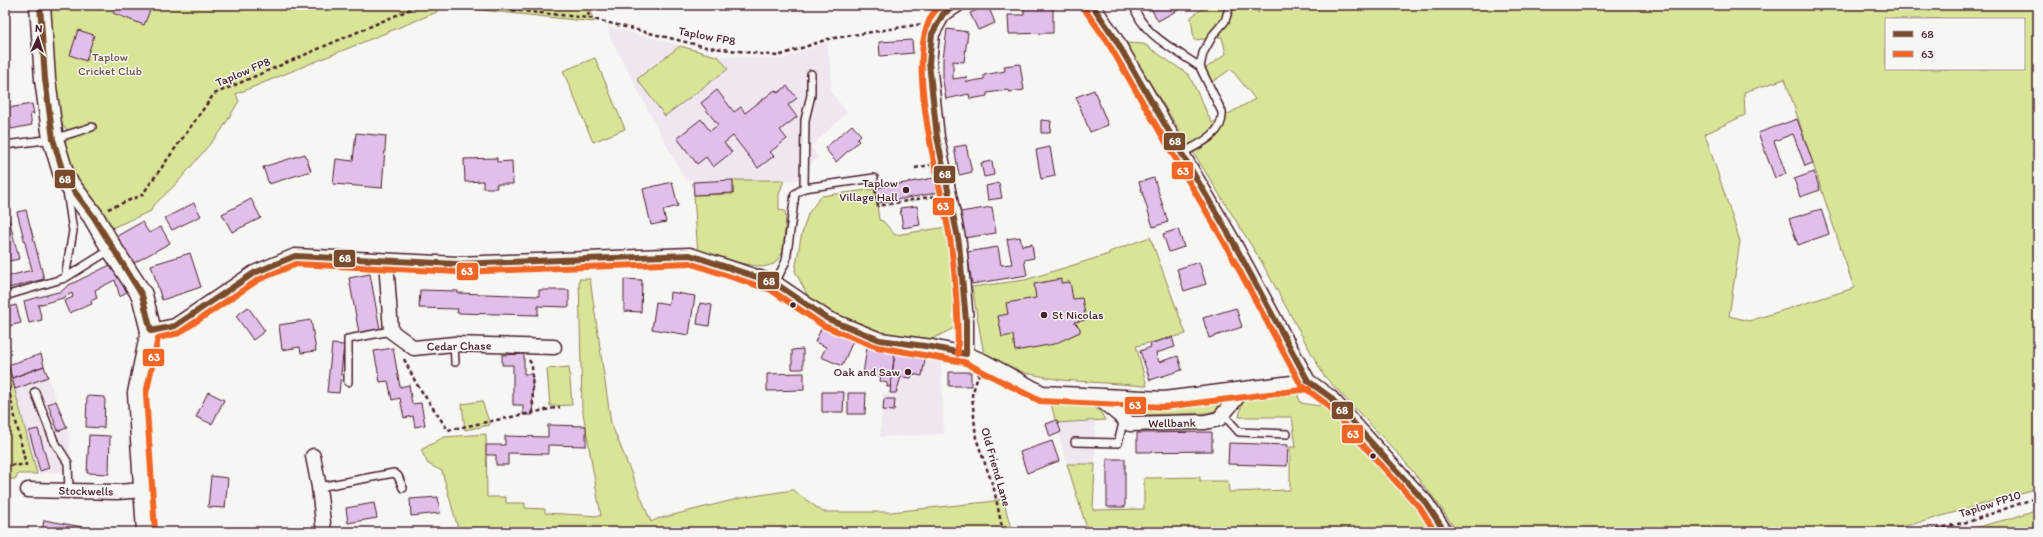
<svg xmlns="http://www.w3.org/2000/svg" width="2043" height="537" font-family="Itim,sans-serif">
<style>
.built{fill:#efe6f0}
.green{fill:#d8e496;stroke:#918260;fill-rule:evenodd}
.building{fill:#e0bfeb;stroke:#4a1f2b}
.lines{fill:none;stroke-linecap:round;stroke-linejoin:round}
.lane-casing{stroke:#4a1f2b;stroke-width:10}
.street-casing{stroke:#4a1f2b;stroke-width:17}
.secondary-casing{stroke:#4a1f2b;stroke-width:23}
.path{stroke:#4a1f2b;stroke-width:2.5;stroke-dasharray:4 3;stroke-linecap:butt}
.lane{stroke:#f6f6f2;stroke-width:7}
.street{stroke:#f6f6f2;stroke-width:14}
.secondary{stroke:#f6f6f2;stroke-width:20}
.bus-1-casing{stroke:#f6f6f2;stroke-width:9}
.bus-2-casing{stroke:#f6f6f2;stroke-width:9}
.bus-1{stroke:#7a4b2a;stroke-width:6}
.bus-2{stroke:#f26522;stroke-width:6}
.poi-dot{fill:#4a1f2b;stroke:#f6f6f2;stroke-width:1.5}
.labels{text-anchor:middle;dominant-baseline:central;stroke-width:3;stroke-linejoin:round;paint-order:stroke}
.street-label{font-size:12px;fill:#4a1f2b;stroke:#f6f6f2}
.park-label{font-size:12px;fill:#6e5046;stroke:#f6f6f2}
.poi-label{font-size:12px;fill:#4a1f2b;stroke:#f6f6f2;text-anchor:end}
.line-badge{stroke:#f6f6f2;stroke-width:1.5}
.badge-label{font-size:11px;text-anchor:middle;font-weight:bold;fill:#fff}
</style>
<rect width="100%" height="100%" fill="#f6f6f2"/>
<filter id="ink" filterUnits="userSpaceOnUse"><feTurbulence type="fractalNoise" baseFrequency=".025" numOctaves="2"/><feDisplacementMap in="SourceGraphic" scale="8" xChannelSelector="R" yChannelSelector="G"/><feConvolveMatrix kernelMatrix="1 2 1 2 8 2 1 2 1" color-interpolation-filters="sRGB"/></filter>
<g filter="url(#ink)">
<path class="built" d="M608,27L722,56L782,59L827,42L831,70V93L847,112L811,147L818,158L808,167L807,180L693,182L692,179L685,180L610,37Z
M895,352L941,362L944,434L880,437L883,393H890Z
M44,367L69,434L71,471L37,474L12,378Z
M1095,422V465L1067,464L1056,423Z"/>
<path class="green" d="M49,5H588L594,22L434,5L437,12L236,94L239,101L221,131L177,183L152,207L151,211L107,230L81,200L63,146L68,139V130L58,122Z
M1207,5H1255L1258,13L1263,5H2038V488L1925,521L1881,532H1457L1436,501L1402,458L1324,376L1261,261L1125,43L1144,44L1189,75L1212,123L1255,99L1231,69L1209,84L1206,68L1226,54L1222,37L1194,40L1191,17ZM1886,19H2024V69H1886ZM1785,79L1854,288L1749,321L1729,316L1740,241L1705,134L1745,115L1744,92Z
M680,46L719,57L728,69L665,116L637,79Z
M595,58L625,129L593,142L563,71Z
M733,180H784L779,194V210L785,211L786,217L783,252L774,264L763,267L698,256L694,195L733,194Z
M875,189L879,220L883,221L895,235L947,227L959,313L956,327L932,339L887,334L849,324L812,304L795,271L801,237L808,214L821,196Z
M1150,237L1186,334L1136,346L1147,386L1061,380L1025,373L984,355L972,287L1025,280L1109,254V252Z
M579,279H590L611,423L651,522L657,519L741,498L793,490L823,512H891L987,502L1003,499L1012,532H459L442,471L428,464L421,450L444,437L486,434L487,497H506V503H525V508L545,509V513L601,516L582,407Z
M5,353L37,474H18L16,479H5Z
M569,367L572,405L550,406L547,369Z
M1264,382L1301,387V391L1298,396L1301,403L1319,406L1322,394L1362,445L1444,532H1081L1087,529L1067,464H1095L1093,510L1144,509V478H1148L1200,477V481H1228L1229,492L1290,490V447H1296L1292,417H1239L1243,398Z
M1216,396L1219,410L1207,413L1138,415L1129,411L1132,401Z
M1080,398L1100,411L1105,420L1056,423L1050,400Z
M482,401L490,425L465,430L462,404Z
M2038,509V532H1959L2012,518Z"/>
<path class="building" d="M116,5H152L144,25L113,13Z
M988,5L995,23L978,30L970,13Z
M1149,5H1185V6L1158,21Z
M1053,6V33L1009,34L1008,15H1024V7Z
M947,29L968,32L964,62L953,61V79L966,77L967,82L984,79V75L1005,71L1004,66L1020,64L1024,90L1009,92L1008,90L987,93V96L970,99L969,94L946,99L943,81V59Z
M78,30L94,35L86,61L70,55Z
M912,40L913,53L880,56L879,42Z
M787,86L797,98L788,105L797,117L780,130L787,139L770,152L774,156L758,168L733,136L724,143L732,152L713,167L706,157L697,164L677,138L701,119L710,131L718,125L701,103L717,90L734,112L741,107L745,113L775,90L778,93Z
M1094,90L1108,125L1090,132L1076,97Z
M32,104L34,114H30L32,125L11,129L8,108Z
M1797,119L1813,163L1805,166L1793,134L1774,141L1786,174L1775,178L1758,133Z
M1041,120L1051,121L1050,133H1041Z
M852,125L861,135L857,139L859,141L836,162L825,148Z
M356,133L386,136L382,188L333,184L336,159L353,161Z
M966,145L972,172L959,175L954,147Z
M1050,147L1055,176L1041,179L1036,150Z
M305,154L311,171L269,184L263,167Z
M497,158V162L512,161L513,184H496L497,188H483V181L465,182L464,159Z
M992,161L994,175L984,177L981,163Z
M1814,172L1820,190L1800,197L1794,179Z
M934,178L936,193L878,203L876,188Z
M1154,178L1168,222L1153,227L1139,182Z
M733,180V193L694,195L693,182Z
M672,182L678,206L663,210L666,222L651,225L643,189Z
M999,183L1002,198L988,200L986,186Z
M251,199L261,218L232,232L222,214Z
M5,203L19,259L5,262Z
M194,203L201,216L172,230L165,218Z
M917,206L920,225L903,228L900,208Z
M992,207L996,233L964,238L960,212Z
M1821,209L1829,234L1798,245L1789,219Z
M26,210L44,279L5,289V277L32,270L17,212Z
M142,222L149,233L161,227L170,243L132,264L117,236Z
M1178,229L1184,247L1169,252L1163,234Z
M1020,237L1022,246L1032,244L1034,258L1024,260L1027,275L972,284L967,252L998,247L1001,265L1012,264L1007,239Z
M190,253L201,287L162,300L151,265Z
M1199,262L1206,284L1184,291L1177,269Z
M110,265L117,266L130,289L120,297L115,280L95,290L97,298L91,301L92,304L69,313L64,301L73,297L72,293L63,298L38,305L42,320L29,323L24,301L62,291L67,286Z
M370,274L380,329L359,333L349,278Z
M624,279L642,280L641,312L624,311Z
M1061,279V283L1070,282L1073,299L1082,298L1086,320L1074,322L1080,328V332L1054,344L1015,351L1013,335L1002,337L998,316L1008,314L1006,303L1036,298L1034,284Z
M420,290L458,291V293L539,296V290H569V307L538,306V315L457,313L458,309L419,308Z
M670,292L695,296L689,335L652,329L656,302L669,304Z
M700,303L712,305L709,326L697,324Z
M16,305L21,323L5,327V308Z
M248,307L265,331L253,340L236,316Z
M1236,308L1242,327L1209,338L1203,318Z
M311,320L316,351L301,353L300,347L282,350L279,325Z
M822,327L853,341L842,366L821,357L826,347L815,342Z
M1172,337L1175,347L1156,353L1159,362L1178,356L1182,370L1150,380L1140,351L1151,347L1150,344Z
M332,344L344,345L339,393L327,392Z
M867,347L895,352L890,387H887V383L880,381L881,376L863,374Z
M393,348L400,387L409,385L412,404L421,403L425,425L415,427L413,416L404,418L400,398L392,400L388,381L380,382L374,351Z
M803,349V369H792V350Z
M895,352L925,359L922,376L912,374L911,378L901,377L896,393H890Z
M41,354L44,366L12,378L8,365Z
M524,354V374H532L533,415H523V405H513V365H502V355Z
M44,366L48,377L15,389L12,378Z
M949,372H971V386H949Z
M804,373V390L767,391V374Z
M208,392L224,400L212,424L196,417Z
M822,392H844L843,412H822Z
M848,393H866L865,414H848Z
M87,396L105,397L104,428L86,427Z
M884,399H895L894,411L883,410Z
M56,401L67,428L58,431L48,404Z
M1057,420L1061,432L1050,437L1046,424Z
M548,425L586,426V446L548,445V454L508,453V465H496V455H486V445H505V436L548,437Z
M38,429L49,468L40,471L29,431Z
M1212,432V451L1137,452V433Z
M89,435L110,436L109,474L87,473Z
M1052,441L1059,461L1027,473L1020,452Z
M1229,443L1288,445L1287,466L1228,464Z
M1107,459H1125V507H1107Z
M211,476L228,478L225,508L208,507Z
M438,497L440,513L411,516L410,499Z
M374,503L377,518L348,523L346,508Z
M44,520L110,532H42Z"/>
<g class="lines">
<defs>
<path id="lane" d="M1134,5C1140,34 1178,51 1200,67
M5,145L53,139L92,127
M1181,154C1198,144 1224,135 1222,112L1200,67L1203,53L1213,35L1225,21L1230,5
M804,188L805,120L811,95V74
M65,278L73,231L67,191
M775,283L786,261L795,194L804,188L874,178
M5,296L65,278L110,250
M454,344L455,362
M348,382V339L391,331
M35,392L54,441L68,463L69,491
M1223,414L1239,432L1287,434
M1075,442L1118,443L1124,419
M319,487L394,473L398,476L403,488"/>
<path id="street" d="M957,5L943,14L932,34L929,63L937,137L959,243L966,321V354
M1092,5L1114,37L1231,238L1308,381L1330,397L1426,503L1445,532
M386,261L391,331L414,348L454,344L554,347
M151,331L175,326L254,273L295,256L458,264L690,255L775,283L828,319L880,340L932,347L966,354L983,361L1042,393L1164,399L1308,381
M1096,396L1130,424L1205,422L1219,419L1244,389
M313,456L319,487L324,532
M28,490L117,492L144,490"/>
<path id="secondary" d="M40,5L45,79L53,139L65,179L93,216L112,249L142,295L151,331L138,393L147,532"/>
</defs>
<use href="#lane" class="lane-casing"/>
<use href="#street" class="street-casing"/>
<use href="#secondary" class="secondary-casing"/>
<path class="path" d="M463,5L589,18L706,47L778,56L828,39L922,24
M587,5L589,18
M915,168L930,165
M875,189L878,206L935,196
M108,209L142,195L214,94L420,5
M404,359L416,383L448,430L560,407
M529,360L532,365L533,411
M979,373L972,395L976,438L994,489L1003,532
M5,374L26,465H5
M5,375L10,372
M1923,532L1971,521L2038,497"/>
<use href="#lane" class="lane"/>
<use href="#street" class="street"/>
<use href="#secondary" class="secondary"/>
<defs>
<path id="bus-1" d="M40,5L45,79L53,139L65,179L93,216L142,295L151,331
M957,5L943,14L932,34L929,63L937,137L959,243L966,321V354
M1092,5L1114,37L1231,238L1308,381L1330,397L1426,503L1445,532
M151,331L175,326L254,273L295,256L458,264L690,255L775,283L828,319L880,340L932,347L966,354"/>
<path id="bus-2" d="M942,5C894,36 945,197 951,245C956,281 958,318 958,354
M1085,10L1107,41L1224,242L1301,385L1325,403L1420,508L1435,532
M155,531L146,394L158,338L179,333L258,280L296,264L458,272L689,263L771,290L824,326L877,347L964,362L1040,401L1164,407L1309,389"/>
</defs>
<use href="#bus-1" class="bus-1-casing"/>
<use href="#bus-2" class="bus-2-casing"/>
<use href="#bus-1" class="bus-1"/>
<use href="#bus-2" class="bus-2"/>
</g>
</g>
<g class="poi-dot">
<circle cx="906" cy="190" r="4"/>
<circle cx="793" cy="305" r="3.5"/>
<circle cx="1044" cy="315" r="4"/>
<circle cx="908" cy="372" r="4"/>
<circle cx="1373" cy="456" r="3.5"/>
</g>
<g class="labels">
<g class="street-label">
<text transform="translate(707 36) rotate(11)">Taplow FP8</text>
<text transform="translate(243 72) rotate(-23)">Taplow FP8</text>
<text transform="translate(459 346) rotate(-1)">Cedar Chase</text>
<text transform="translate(1172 423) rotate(-1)">Wellbank</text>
<text transform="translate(996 467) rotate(74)">Old Friend Lane</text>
<text transform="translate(86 491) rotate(1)">Stockwells</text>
<text transform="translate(1990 504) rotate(-18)">Taplow FP10</text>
</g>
<g class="park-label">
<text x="110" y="57">Taplow<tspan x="110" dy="14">Cricket Club</tspan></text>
</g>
<g class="poi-label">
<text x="898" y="183">Taplow<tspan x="898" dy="14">Village Hall</tspan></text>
<text x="1052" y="315" text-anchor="start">St Nicolas</text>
<text x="900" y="372">Oak and Saw</text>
</g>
</g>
<g class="line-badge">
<rect x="1163" y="132" width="23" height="19" rx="4" fill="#7a4b2a"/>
<rect x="1171" y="161" width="23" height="19" rx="4" fill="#f26522"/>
<rect x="933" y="165" width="23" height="19" rx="4" fill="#7a4b2a"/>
<rect x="54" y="169" width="22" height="20" rx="4" fill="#7a4b2a"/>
<rect x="932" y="197" width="23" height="19" rx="4" fill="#f26522"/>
<rect x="333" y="249" width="23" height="19" rx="4" fill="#7a4b2a"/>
<rect x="456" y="262" width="23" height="19" rx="4" fill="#f26522"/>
<rect x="757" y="271" width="23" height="19" rx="4" fill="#7a4b2a"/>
<rect x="142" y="348" width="23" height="19" rx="4" fill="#f26522"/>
<rect x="1124" y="396" width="23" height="19" rx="4" fill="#f26522"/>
<rect x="1331" y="401" width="23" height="19" rx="4" fill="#7a4b2a"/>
<rect x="1341" y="424" width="23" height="20" rx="4" fill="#f26522"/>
</g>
<g class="badge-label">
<text x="1175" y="145">68</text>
<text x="1183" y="175">63</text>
<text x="945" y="178">68</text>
<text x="65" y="183">68</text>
<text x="943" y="210">63</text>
<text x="345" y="262">68</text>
<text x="467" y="275">63</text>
<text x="769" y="285">68</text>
<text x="154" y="361">63</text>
<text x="1135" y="409">63</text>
<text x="1342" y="414">68</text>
<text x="1353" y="438">63</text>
</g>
<rect width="2043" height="537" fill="none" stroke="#f6f6f2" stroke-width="20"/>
<rect x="10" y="10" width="2023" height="517" fill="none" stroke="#4a1f2b" stroke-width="1.5" filter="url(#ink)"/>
<rect x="1885" y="18" width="140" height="52" fill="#f6f6f2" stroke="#b1a0a2"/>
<rect x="1893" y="31" width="20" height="6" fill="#7a4b2a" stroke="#b1a0a2"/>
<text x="1921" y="38" font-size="12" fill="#4a1f2b">68</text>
<rect x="1893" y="51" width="20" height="6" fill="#f26522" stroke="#b1a0a2"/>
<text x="1921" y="58" font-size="12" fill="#4a1f2b">63</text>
<g transform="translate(38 38) rotate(4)" stroke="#f6f6f2" stroke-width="3" paint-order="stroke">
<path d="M0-3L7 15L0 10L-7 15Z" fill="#4a1f2b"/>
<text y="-6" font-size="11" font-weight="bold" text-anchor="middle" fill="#4a1f2b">N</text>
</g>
</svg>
